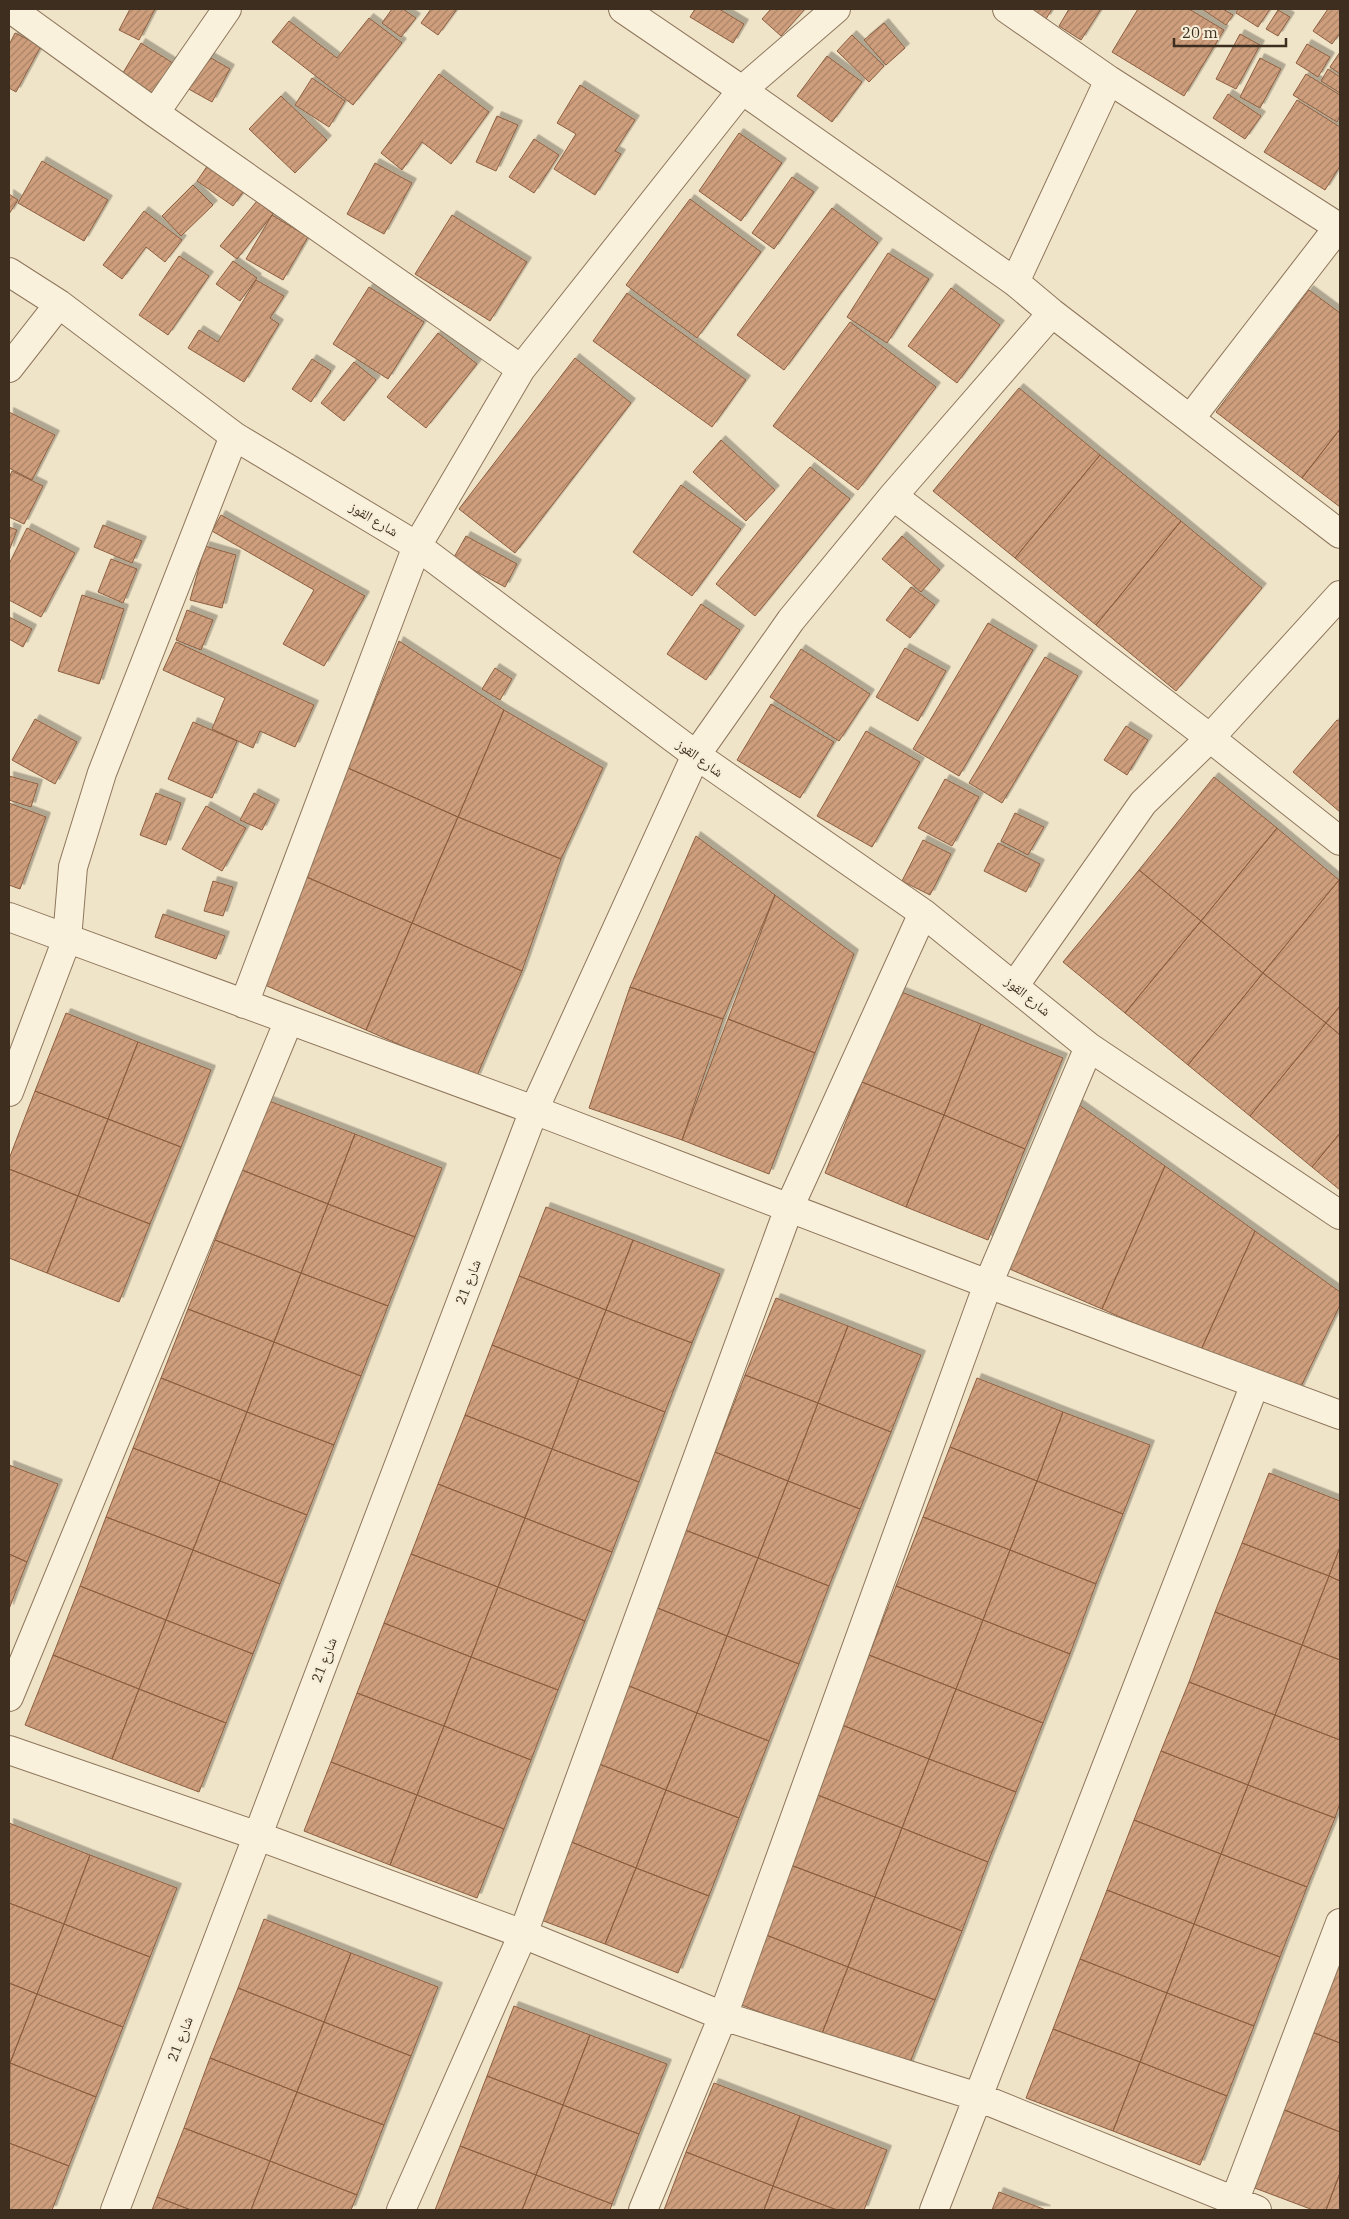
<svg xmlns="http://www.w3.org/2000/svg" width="1349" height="2219" font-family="'IBM Plex Serif','Noto Naskh Arabic',serif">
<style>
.building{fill:url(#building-hatch);stroke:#8d5f41;filter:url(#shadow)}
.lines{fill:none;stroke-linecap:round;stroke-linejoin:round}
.minor-casing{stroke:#8d765c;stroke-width:30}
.minor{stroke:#faf1dc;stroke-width:28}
.labels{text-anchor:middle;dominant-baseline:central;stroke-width:4.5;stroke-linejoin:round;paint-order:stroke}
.street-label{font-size:14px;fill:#3d2e20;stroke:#f7eed8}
</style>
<defs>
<pattern id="building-hatch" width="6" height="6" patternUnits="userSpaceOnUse" patternTransform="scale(1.25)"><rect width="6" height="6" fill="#cf9f7d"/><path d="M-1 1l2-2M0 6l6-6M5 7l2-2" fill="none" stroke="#a98266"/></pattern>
<filter id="shadow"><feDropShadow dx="4.5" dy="-4.5" stdDeviation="0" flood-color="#0004"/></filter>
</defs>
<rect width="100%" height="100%" fill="#f0e4c8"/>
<path class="building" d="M130,9H155L139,40L119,30Z
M392,9H403L416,18L401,37L382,23Z
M431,9H457L438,35L421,23Z
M695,9H719L744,24L733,43L690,17Z
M771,9H805L781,36L762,19Z
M1031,9H1052L1046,19Z
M1069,9H1101L1081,40L1059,26Z
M1138,9H1189L1224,30L1184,96L1112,52Z
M1202,9H1223L1233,15L1226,25Z
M1238,9H1270L1258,27L1236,13Z
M1328,9H1340V33L1332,44L1313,31Z
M1278,10L1290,17L1278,36L1266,29Z
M369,18L402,43L353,105L272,42L289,21L337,58Z
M884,23L905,48L886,65L864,40Z
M15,33L41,46L16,92L9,88V45Z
M1240,34L1260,45L1236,89L1216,79Z
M852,35L884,66L869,82L837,51Z
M141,43L176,65L156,98L121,76Z
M1307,44L1330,57L1318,77L1296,63Z
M1340,52V74L1330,67Z
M204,54L230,69L212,102L185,87Z
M827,56L862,82L832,122L797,96Z
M1260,58L1281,69L1260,108L1240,97Z
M1328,69L1340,77V93L1321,81Z
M439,74L489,112L451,164L422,142L402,170L381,153Z
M1306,74L1340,95V116L1337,122L1293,95Z
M312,78L345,101L329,127L295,105Z
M580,85L635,120L615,151L621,154L595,195L554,169L576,134L557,123Z
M1228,94L1261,116L1245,139L1213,118Z
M281,96L327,140L295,173L249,129Z
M1297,100L1340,127V166L1325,190L1264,152Z
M497,116L518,125L496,171L476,162Z
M739,133L782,163L741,221L699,191Z
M534,139L559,155L534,193L509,177Z
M42,161L108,200L84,241L18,203Z
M375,163L412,183L384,234L347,214Z
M208,165L244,191L233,206L197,181Z
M792,177L814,192L774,249L752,233Z
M193,185L213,205L181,236L162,216Z
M9,194L18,200L9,214Z
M690,199L761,252L697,338L626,285Z
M257,201L273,214L237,259L220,246Z
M832,208L878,243L784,370L737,335Z
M144,211L182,240L165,262L146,247L122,279L103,265Z
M272,215L308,237L283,280L246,259Z
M452,215L527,262L490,321L415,274Z
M888,253L929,279L887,343L847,317Z
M179,256L209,276L168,335L139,315Z
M233,261L257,278L240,301L216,284Z
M256,280L284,296L270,318L279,324L244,382L188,348L199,330L218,342Z
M369,287L424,322L388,379L333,344Z
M951,288L1000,325L957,383L908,346Z
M1309,290L1340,313V429L1302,478L1216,412Z
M627,293L746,380L712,427L593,341Z
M850,322L936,387L858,490L773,426Z
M438,333L477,364L426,428L387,397Z
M575,358L631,403L515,553L459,509Z
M312,359L331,371L311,402L292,389Z
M354,362L376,380L344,421L321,403Z
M1019,388L1100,455L1015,558L933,491Z
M9,412L55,435L32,480L9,468Z
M1340,429V507L1302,478Z
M721,440L775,490L746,521L693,472Z
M1100,455L1181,521L1096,625L1015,558Z
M810,467L850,499L755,616L716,584Z
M12,471L43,486L24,524L9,517V478Z
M681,485L741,529L692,596L633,552Z
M221,515L365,596L324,666L283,644L314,590L212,531Z
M1181,521L1262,588L1176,691L1096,625Z
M103,525L142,541L132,563L94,547Z
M9,527L17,530L9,551Z
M27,528L75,553L41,617L9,600V564Z
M466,536L517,564L505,587L453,559Z
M902,536L940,570L921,592L882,559Z
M205,546L236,555L222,608L190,600Z
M111,559L137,569L123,603L98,592Z
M911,587L935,605L910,638L886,620Z
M82,595L124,609L99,684L58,671Z
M701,604L740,630L706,680L667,654Z
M187,610L213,620L201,650L176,640Z
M9,617L32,629L23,647L9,639Z
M988,623L1033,650L959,776L913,749Z
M399,641L504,710L458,817L348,768Z
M176,642L314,705L295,747L260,731L253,748L212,729L225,698L163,670Z
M905,648L946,671L918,721L876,697Z
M801,649L870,694L839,741L770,697Z
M1045,657L1078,676L1002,803L969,783Z
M495,668L512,679L500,700L482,689Z
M771,704L834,742L800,798L737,760Z
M504,710L603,768L561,859L458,817Z
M35,719L77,742L55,784L12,760Z
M1337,720L1340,722V812L1293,772Z
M193,722L237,741L212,798L168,779Z
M1126,726L1148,740L1127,775L1104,760Z
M866,731L920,762L872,847L817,816Z
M348,768L458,817L412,923L302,875Z
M9,776L38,784L31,807L9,800Z
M1214,777L1277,828L1201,921L1139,870Z
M945,779L979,797L952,846L918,828Z
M156,793L181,803L166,845L140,835Z
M254,793L275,804L262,830L240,820Z
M9,803L46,817L20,889L9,885Z
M206,806L246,828L222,871L182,849Z
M1015,813L1044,827L1028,855L1001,841Z
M458,817L561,859L522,971L412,923Z
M1277,828L1339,880L1263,973L1201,921Z
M696,836L775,895L723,1019L630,987Z
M923,840L951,854L930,895L902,881Z
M998,843L1040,864L1026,892L984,871Z
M1139,870L1201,921L1125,1013L1063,962Z
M302,875L412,923L366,1030L256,981Z
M1339,880L1340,1006L1326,1023L1263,973Z
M213,881L233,887L223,916L204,911Z
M775,895L854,954L815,1053L728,1019Z
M163,914L225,936L216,959L155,937Z
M1201,921L1263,973L1188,1065L1125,1013Z
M412,923L522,971L476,1078L366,1030Z
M1263,973L1326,1023L1250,1116L1188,1065Z
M630,987L723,1019L682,1140L589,1108Z
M899,991L981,1024L944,1115L862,1082Z
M1340,1006V1035L1326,1023Z
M66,1013L138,1042L108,1119L35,1091Z
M728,1019L815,1053L769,1174L682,1140Z
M1326,1023L1340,1035V1133L1312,1167L1250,1116Z
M981,1024L1063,1058L1025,1149L944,1115Z
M138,1042L211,1070L181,1147L108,1119Z
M862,1082L944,1115L906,1207L825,1173Z
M35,1091L108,1119L78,1196L9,1169V1159Z
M269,1101L355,1134L328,1204L242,1170Z
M1075,1102L1165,1166L1102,1309L1005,1267Z
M944,1115L1025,1149L988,1240L906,1207Z
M108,1119L181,1147L150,1224L78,1196Z
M1340,1133V1190L1312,1167Z
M355,1134L442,1168L415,1237L328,1204Z
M1165,1166L1255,1231L1200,1352L1102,1309Z
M9,1169L78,1196L47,1273L9,1258Z
M242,1170L328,1204L301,1273L215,1240Z
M78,1196L150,1224L119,1302L47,1273Z
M328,1204L415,1237L388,1306L301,1273Z
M546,1207L633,1240L606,1310L519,1276Z
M1255,1231L1340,1292V1305L1297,1395L1200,1352Z
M215,1240L301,1273L274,1342L188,1309Z
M633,1240L720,1274L692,1343L606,1310Z
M301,1273L388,1306L361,1376L274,1342Z
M519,1276L606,1310L579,1379L492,1345Z
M776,1298L848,1326L818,1403L745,1375Z
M188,1309L274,1342L247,1412L161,1378Z
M606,1310L692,1343L665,1412L579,1379Z
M848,1326L921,1355L891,1432L818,1403Z
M274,1342L361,1376L334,1445L247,1412Z
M492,1345L579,1379L552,1449L465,1415Z
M745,1375L818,1403L788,1481L715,1452Z
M161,1378L247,1412L220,1481L133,1448Z
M977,1378L1063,1412L1037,1481L950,1447Z
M579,1379L665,1412L639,1482L552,1449Z
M818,1403L891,1432L860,1509L788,1481Z
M247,1412L334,1445L307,1515L220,1481Z
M1063,1412L1150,1445L1123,1514L1037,1481Z
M465,1415L552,1449L525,1518L438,1484Z
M950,1447L1037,1481L1010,1550L923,1517Z
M133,1448L220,1481L193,1550L106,1517Z
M552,1449L639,1482L612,1552L525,1518Z
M715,1452L788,1481L758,1558L685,1530Z
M9,1465L58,1484L27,1562L9,1554Z
M1269,1473L1340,1501V1547L1329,1576L1242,1543Z
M220,1481L307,1515L280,1584L193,1550Z
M788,1481L860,1509L829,1586L758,1558Z
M1037,1481L1123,1514L1096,1584L1010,1550Z
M438,1484L525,1518L498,1587L411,1554Z
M106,1517L193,1550L166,1620L80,1586Z
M923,1517L1010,1550L983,1620L896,1586Z
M525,1518L612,1552L585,1621L498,1587Z
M685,1530L758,1558L727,1636L655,1607Z
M1242,1543L1329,1576L1302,1645L1215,1612Z
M1340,1547V1581L1329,1576Z
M193,1550L280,1584L253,1654L166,1620Z
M1010,1550L1096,1584L1070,1654L983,1620Z
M9,1554L27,1562L9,1609Z
M411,1554L498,1587L471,1657L384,1623Z
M758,1558L829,1586L799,1664L727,1636Z
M1329,1576L1340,1581V1660L1302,1645Z
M80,1586L166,1620L139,1689L53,1655Z
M896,1586L983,1620L956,1689L869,1655Z
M498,1587L585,1621L558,1690L471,1657Z
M655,1607L727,1636L697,1713L624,1684Z
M1215,1612L1302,1645L1275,1715L1189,1682Z
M166,1620L253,1654L226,1723L139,1689Z
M983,1620L1070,1654L1043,1723L956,1689Z
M384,1623L471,1657L444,1726L357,1693Z
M727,1636L799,1664L769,1741L697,1713Z
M1302,1645L1340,1660V1740L1275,1715Z
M53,1655L139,1689L112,1759L25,1725Z
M869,1655L956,1689L929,1759L842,1725Z
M471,1657L558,1690L531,1760L444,1726Z
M1189,1682L1275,1715L1248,1785L1161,1751Z
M624,1684L697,1713L666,1790L594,1762Z
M139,1689L226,1723L199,1792L112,1759Z
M956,1689L1043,1723L1016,1792L929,1759Z
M357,1693L444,1726L417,1795L331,1762Z
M697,1713L769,1741L739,1818L666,1790Z
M1275,1715L1340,1740V1803L1335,1818L1248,1785Z
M842,1725L929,1759L902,1828L815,1794Z
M444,1726L531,1760L504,1829L417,1795Z
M1161,1751L1248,1785L1221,1854L1134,1820Z
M929,1759L1016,1792L988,1862L902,1828Z
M331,1762L417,1795L390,1865L304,1831Z
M594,1762L666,1790L636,1868L564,1839Z
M1248,1785L1335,1818L1307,1887L1221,1854Z
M666,1790L739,1818L709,1896L636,1868Z
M815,1794L902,1828L875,1897L788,1864Z
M417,1795L504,1829L477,1898L390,1865Z
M1134,1820L1221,1854L1194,1924L1107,1890Z
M9,1823L90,1855L64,1924L9,1903Z
M902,1828L988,1862L962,1931L875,1897Z
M564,1839L636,1868L605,1944L533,1917Z
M1221,1854L1307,1887L1280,1957L1194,1924Z
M90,1855L177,1888L150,1957L64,1924Z
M788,1864L875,1897L848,1967L761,1933Z
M636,1868L709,1896L678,1973L605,1944Z
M1107,1890L1194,1924L1167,1993L1080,1959Z
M875,1897L962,1931L935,2000L848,1967Z
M9,1903L64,1924L37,1994L9,1983Z
M264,1919L351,1953L324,2022L238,1988Z
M64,1924L150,1957L123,2027L37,1994Z
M1194,1924L1280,1957L1254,2026L1167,1993Z
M761,1933L848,1967L821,2036L734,2002Z
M351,1953L438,1987L411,2056L324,2022Z
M1080,1959L1167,1993L1140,2062L1053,2029Z
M1340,1960V2043L1312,2032Z
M848,1967L935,2000L907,2070L821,2036Z
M9,1983L37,1994L10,2063L9,2062Z
M238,1988L324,2022L297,2092L210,2058Z
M1167,1993L1254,2026L1227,2096L1140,2062Z
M37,1994L123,2027L96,2097L10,2063Z
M514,2006L590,2035L563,2105L487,2076Z
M324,2022L411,2056L384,2125L297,2092Z
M1053,2029L1140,2062L1113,2131L1026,2098Z
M1312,2032L1340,2043V2132L1282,2109Z
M590,2035L667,2064L639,2134L563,2105Z
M210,2058L297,2092L270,2161L184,2128Z
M1140,2062L1227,2096L1200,2165L1113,2131Z
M10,2063L96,2097L69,2166L9,2143Z
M487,2076L563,2105L536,2175L460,2146Z
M714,2083L800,2116L773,2186L686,2152Z
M297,2092L384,2125L357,2195L270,2161Z
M563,2105L639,2134L612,2204L536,2175Z
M1282,2109L1340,2132V2173L1326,2210H1313L1252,2187Z
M800,2116L887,2150L864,2210H837L773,2186Z
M184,2128L270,2161L251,2210H191L157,2197Z
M9,2143L69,2166L52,2210H9Z
M460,2146L536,2175L522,2210H435Z
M686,2152L773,2186L764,2210H664Z
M270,2161L357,2195L351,2210H251Z
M1340,2173V2210H1326Z
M536,2175L612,2204L610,2210H522Z
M773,2186L837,2210H764Z
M999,2192L1046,2210H992Z
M157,2197L191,2210H152Z"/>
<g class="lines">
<defs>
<path id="minor" d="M11,9L155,113L521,369
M623,9L742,90L1015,282L1052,313L1340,534
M1007,9L1109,80L1340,228
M155,113L227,9
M9,272L59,304L234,436L417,546L696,755L923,913L1089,1047L1340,1215
M1015,282L1109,80
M9,368L59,304
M1190,419L1340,225
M893,496L1210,738L1340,841
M9,917L534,1110L988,1284L1340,1415
M1015,985L1143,803L1210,738L1340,595
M244,1004L417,546L521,369L742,90L836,9
M9,1092L67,939L73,867L102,773L234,436
M9,1697L289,1020
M9,1750L258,1836L523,1934L723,2016L978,2097L1257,2210
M115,2210L534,1110L696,755L791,620L893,496L1052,313
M401,2210L523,1934L789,1208L923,913
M643,2210L723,2016L988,1284L1089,1047
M934,2210L1255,1384
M1231,2210L1340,1923"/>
</defs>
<use href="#minor" class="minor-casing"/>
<use href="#minor" class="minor"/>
</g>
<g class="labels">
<g class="street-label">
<text transform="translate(374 519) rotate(31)">شارع القوز</text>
<text transform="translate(700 758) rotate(36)">شارع القوز</text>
<text transform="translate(1028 996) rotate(39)">شارع القوز</text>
<text transform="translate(468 1282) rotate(-69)">شارع 21</text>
<text transform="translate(324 1660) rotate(-69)">شارع 21</text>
<text transform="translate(180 2039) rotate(-69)">شارع 21</text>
</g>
</g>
<rect width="1349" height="2219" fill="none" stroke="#3d2e20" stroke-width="20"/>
<path d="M1174 38v8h112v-8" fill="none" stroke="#3d2e20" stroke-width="2.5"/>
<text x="1182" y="38" font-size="15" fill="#3d2e20" stroke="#f7eed8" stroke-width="4" paint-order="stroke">20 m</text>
</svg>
